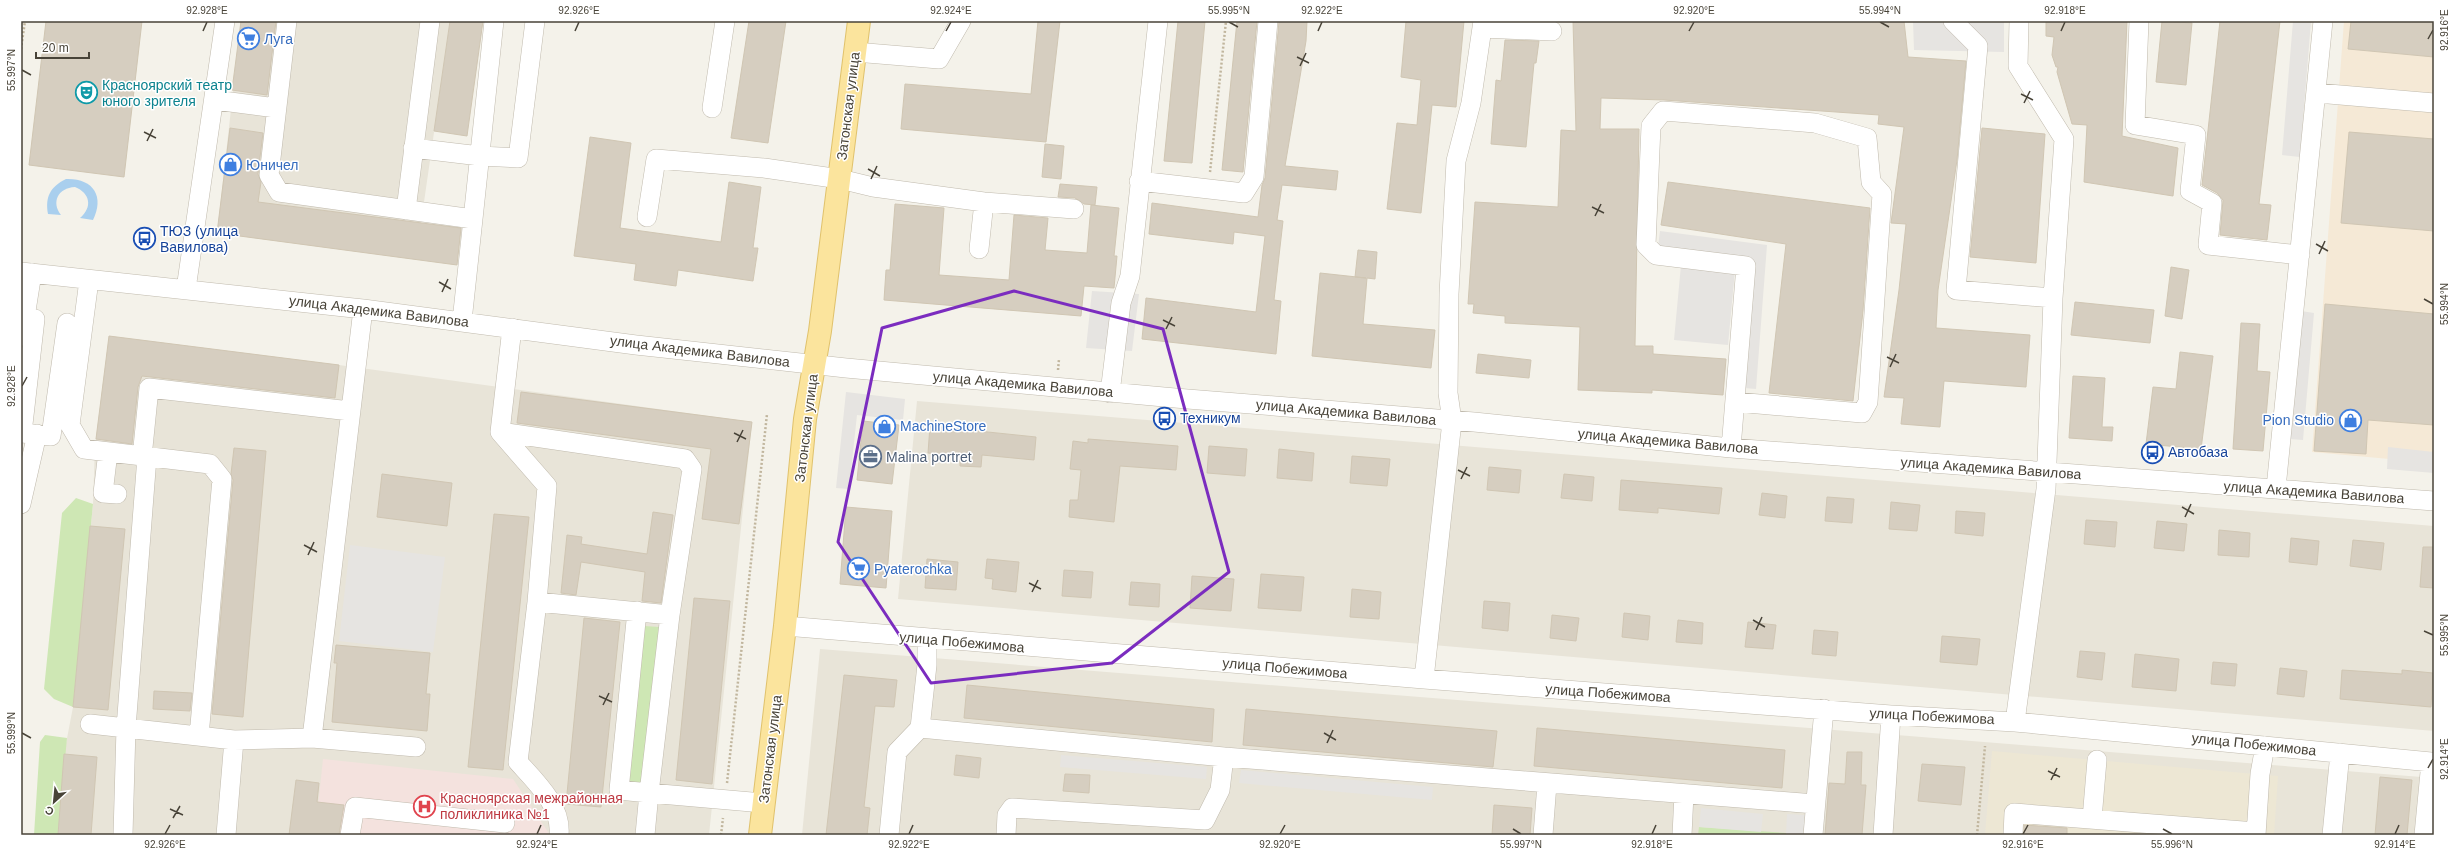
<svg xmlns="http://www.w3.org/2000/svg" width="2455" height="856" font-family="Helvetica,sans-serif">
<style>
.residential{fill:#e8e4d8}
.commercial{fill:#f5e9d6}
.education{fill:#ede7d4}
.medical{fill:#f4e2de}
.green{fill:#cee7b4}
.parking{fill:#e6e4e1}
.water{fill:#a9cfee}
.building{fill:#d6cec0;stroke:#d0c6b3}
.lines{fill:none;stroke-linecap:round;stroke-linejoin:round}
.minor-casing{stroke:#c0baad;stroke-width:20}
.major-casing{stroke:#e0c26c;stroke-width:24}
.path{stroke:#c1b69e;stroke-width:2.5;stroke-dasharray:2 2;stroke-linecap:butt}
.minor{stroke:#fff;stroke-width:19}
.major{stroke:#fbe49d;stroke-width:22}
.marked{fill:none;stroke:#7b2cbf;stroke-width:3;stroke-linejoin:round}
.ticks{fill:none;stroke:#484338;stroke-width:1.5}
.labels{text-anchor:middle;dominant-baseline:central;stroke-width:3;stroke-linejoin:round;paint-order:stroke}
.shop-label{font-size:14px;fill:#366cbe;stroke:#fff;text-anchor:start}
.culture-label{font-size:14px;fill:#0d838f;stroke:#fff;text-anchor:start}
.street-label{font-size:14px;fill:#484338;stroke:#fff}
.transit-label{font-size:14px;fill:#164399;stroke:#fff;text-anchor:start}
.service-label{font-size:14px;fill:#4e5e75;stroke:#fff;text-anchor:start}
.health-label{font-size:14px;fill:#be3a42;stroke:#fff;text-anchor:start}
.neatline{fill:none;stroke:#484338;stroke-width:1.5}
.ticks-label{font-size:10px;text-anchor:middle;fill:#484338}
</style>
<rect width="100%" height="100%" fill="#f4f2ea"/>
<path class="residential" d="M241,21H450L421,223L462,228L457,265L217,233Z
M109,336L339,365L752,422L709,835H58L64,754L73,707L93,504L95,445Z
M917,401L2434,526V731L898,599Z
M820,649L2434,778V835H802Z"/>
<path class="commercial" d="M2344,21H2434V463L2312,452Z"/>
<path class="education" d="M1992,751L2278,776L2274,835H1985Z"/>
<path class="medical" d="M323,759L513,779L550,835H315Z"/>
<path class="green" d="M76,498L93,504L73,707L54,699L44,689L62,513Z
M644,626L660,627L644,786L628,785Z
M45,735L67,738L58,835H34L40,742Z
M1699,827L1786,833V835H1698Z"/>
<path class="parking" d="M1913,21H2004V52L1914,50Z
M2293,21H2311L2300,157L2282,155Z
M1660,231L1767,245L1756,389L1744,388L1754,260L1658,247Z
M1681,265L1735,270L1728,345L1674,340Z
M1092,291L1139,294L1132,351L1086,348Z
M2301,311L2314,313L2303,440L2290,439Z
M846,392L905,399L903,420L857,415L849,489L836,488Z
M2388,447L2434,452V473L2387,469Z
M350,545L445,557L433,652L339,641Z
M1061,755L1207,767L1206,779L1060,767Z
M1241,770L1433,787L1432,800L1239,783Z
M1701,808L1763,814L1761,832L1699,827Z
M1787,814L1805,815L1803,835H1786Z"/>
<path class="water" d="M66,179C93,178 105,196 93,220L80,218C93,207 90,193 75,187C58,188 51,202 61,215L48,214C45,197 50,187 66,179Z"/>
<path class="building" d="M46,21H142L124,177L29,165Z
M241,21H276L267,95L232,90Z
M450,21H483L467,136L434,131Z
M749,21H786L768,143L731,138Z
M1038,21H1060L1046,142L901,129L905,84L1031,94Z
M1178,21H1205L1192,163L1164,161Z
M1237,21H1257L1243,172L1222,170Z
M1279,21H1307L1306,41L1285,166L1338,171L1336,190L1282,185L1277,220L1283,221L1274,300L1281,301L1276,354L1142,339L1146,298L1256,312L1265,236L1234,232L1233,244L1149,234L1152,203L1258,217L1262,185L1265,178Z
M1406,21H1464L1456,107L1432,105L1421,213L1387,209L1397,123L1417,125L1421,80L1401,77Z
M1573,21H1904L1908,57L1966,61L1957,160L1938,290L1936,328L2030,335L2026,387L1944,381L1940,427L1901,424L1904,398L1884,397L1899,290L1906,224L1891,223L1904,127L1878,124L1879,115L1664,100L1601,98L1600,129H1639L1635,346H1653V354L1726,359L1723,395L1652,390V393L1578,390L1580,327L1505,323V316L1473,313L1474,304H1468L1475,202L1558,207L1561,130L1576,131Z
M2046,21H2127L2122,136L2178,148L2173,196L2084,182L2087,125L2072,124L2057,72L2058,67H2056L2052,55L2054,37L2046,36Z
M2162,21L2192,23L2186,85L2156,82Z
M2220,21H2280L2259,204L2271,205L2267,240L2220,235L2223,200L2217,193L2202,185Z
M2351,21H2434V57L2348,49Z
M1505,40L1539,41L1536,63H1534L1526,147L1491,144L1496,80L1501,81Z
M230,128L263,133L258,174L261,182L258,202L461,228L457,265L217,233Z
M1982,128L2045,134L2036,263L1970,257Z
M2349,132L2434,139V231L2341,223Z
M590,137L631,143L620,228L721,242L729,182L761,187L753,248H758L753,281L678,270L676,286L634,280L636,264L574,256Z
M1045,144L1064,146L1061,179L1042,177Z
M1668,182L1870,208L1863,311L1853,401L1769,393L1786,244L1661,225Z
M1060,184L1097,187L1095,205L1084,204L1075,198L1058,197Z
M895,204L944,208L939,275L1009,280L1014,215L1048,218L1045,250L1087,253L1091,205L1119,208L1114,256H1117L1114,288L1084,286L1081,316L884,300L886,270H890Z
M1358,250L1377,252L1375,279L1367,278L1363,324L1435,330L1431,368L1312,356L1320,273L1366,278L1355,277Z
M2171,267L2189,270L2182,319L2165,316Z
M2075,302L2154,310L2150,343L2071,335Z
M2325,304L2434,314V425L2368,420L2366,454L2314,451Z
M2241,323L2260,324L2257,371L2270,372L2263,451L2233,449Z
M109,336L339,365L335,398L142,376L138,387L132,444L96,439Z
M2180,352L2213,356L2201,449L2146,444L2153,387L2176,389Z
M1478,354L1531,360L1529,378L1476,373Z
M2073,376L2105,378L2102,427H2113L2112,441L2069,438Z
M521,392L752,422L739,524L702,519L711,449L517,423Z
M863,421L899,425L892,484L857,480Z
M930,426L1036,437L1034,460L982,455L981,467L960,466V457L928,453Z
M1088,439L1178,446L1176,470L1120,466L1114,522L1069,517L1070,500H1078L1081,470L1070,469L1073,441L1088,443Z
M1209,446L1247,449L1245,476L1207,473Z
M234,448L266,451L243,717L212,714L233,480L231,474Z
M1279,449L1314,453L1312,481L1277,478Z
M1352,456L1390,459L1387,486L1350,483Z
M1489,467L1521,470L1519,493L1487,490Z
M382,474L452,483L447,526L377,517Z
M1564,474L1594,477L1592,501L1561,498Z
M1621,480L1722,488L1719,514L1658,508V513L1619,510Z
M1762,493L1787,496L1785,518L1759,515Z
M1827,497L1854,499L1852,523L1825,521Z
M1891,502L1920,505L1917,531L1889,529Z
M846,507L892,511L886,588L840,584Z
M1956,511L1985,513L1983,536L1955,533Z
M653,512L673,515L661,603L642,601L645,572L581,562L576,595L561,593L567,535L582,537L581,544L647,554Z
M494,514L529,517L503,770L468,767Z
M2086,520L2117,522L2115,547L2084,544Z
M2157,521L2187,524L2184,551L2154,548Z
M90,526L125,529L108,710L73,707Z
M2219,530L2250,533L2249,557L2218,555Z
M2291,538L2319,541L2317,565L2289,562Z
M2353,540L2384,543L2381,570L2350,566Z
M2423,547H2434V588L2420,587Z
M927,559L958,562L956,590L925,588Z
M987,559L1019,562L1016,592L992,589L993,579L985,578Z
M1064,570L1093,572L1091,598L1062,596Z
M1261,574L1304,577L1301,611L1258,608Z
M1192,576L1234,579L1231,611L1190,608Z
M1131,582L1160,584L1159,607L1129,605Z
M1352,589L1381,592L1379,619L1350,617Z
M694,598L730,601L712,784L676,780Z
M1484,601L1510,603L1508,631L1482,628Z
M1624,613L1650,616L1648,640L1622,637Z
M1552,615L1579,618L1576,641L1550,638Z
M584,618L620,622L601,807L566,804Z
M1678,620L1703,623L1702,644L1676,642Z
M1748,622L1776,625L1773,649L1745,647Z
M1814,630L1838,632L1836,656L1812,654Z
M1942,636L1980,639L1977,665L1940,662Z
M336,645L430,653L426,694H430L427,731L332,722L337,663H334Z
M2080,651L2105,653L2102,680L2077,677Z
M2135,654L2179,659L2176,691L2132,687Z
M2213,662L2237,664L2235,686L2211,684Z
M2280,668L2307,671L2304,697L2277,694Z
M2342,670L2402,674V670L2433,673L2431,707L2340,699Z
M844,675L897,680L894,707L875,706L864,807L870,808L867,835H826Z
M967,685L1214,709L1212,742L964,718Z
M154,691L192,693L190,711L153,709Z
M1246,709L1497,731L1493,767L1243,745Z
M1537,728L1785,750L1782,788L1534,766Z
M1847,752H1862L1861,785H1866L1862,835H1825L1829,783L1845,784Z
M64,754L97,757L91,835H58Z
M956,755L981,758L979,778L954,775Z
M1922,764L1965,767L1961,805L1918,801Z
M1065,774L1090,775L1089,793L1063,791Z
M2380,777L2412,780L2407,835H2375Z
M296,780L319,783L317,802L344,805L339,835H289Z
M1494,805L1532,808L1530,835H1492Z
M2024,825L2067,828V835H2024Z"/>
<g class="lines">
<defs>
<path id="minor" d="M287,21L269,175L279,192L473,219L462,321
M1953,21L1978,46L1956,290L2053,298
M2139,21L2135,125L2196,135L2190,191L2212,203L2208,245L2300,255
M1482,28L1552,31
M855,52L939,59L961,21
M2317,93L2434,103
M215,100L276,108
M712,108L725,21
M413,148L480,156L518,158L535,21
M1139,181L1244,193L1254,177L1268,21
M406,210L430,21
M647,217L656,159L764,168L840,179L873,187L984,202L1074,209
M473,219L494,21
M979,249L984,202
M21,272L363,309L636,345L846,368L1175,398L1474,422L1731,448L2434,501
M89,280L70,425L84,449L210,464L222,479L199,736
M186,289L225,21
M35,319L22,433L51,436L67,323
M512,328L500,432L685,459L692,469L670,615L649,793L619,790L637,611
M22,336L32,273
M1110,393L1121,303L1130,276L1158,21
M500,432L547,486L537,602
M1731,448L1746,266L1656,255L1646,245L1651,126L1663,111L1815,123L1867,138L1871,182L1882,194L1868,402L1862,413L1736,402
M108,452L103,493L117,494
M2276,488L2323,21
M21,504L37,434
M785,626L1424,679L1891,715L2015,722L2431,762L2424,835
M927,639V665L920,728L1224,757L1815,804
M1424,679L1452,421L1448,393L1449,294L1456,161L1471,103L1483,21
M2015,722L2046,489L2053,298L2064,139L2018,66L2019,21
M90,724L126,728L147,457H142L149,388L350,411
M312,738L363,309
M2092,819L2097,760
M123,835L126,728L234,740L312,738L416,747
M226,835L234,740
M350,835L355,807L505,823
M559,835C562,806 536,782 518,762L537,602L670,615
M645,835L649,793L763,803
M889,835L897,752L920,728
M1006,835L1007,815L1012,808L1205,820L1220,790L1224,757
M1543,835L1547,784
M1682,835L1684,794
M1813,835L1824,709
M1883,835L1891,715
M2013,835L2014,813L2256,832
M2256,835L2260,774L2265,746
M2332,835L2340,753"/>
<path id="major" d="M760,835L785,626L805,419L820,331L859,21"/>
</defs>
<use href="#minor" class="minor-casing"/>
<use href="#major" class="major-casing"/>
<path class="path" d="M21,49L25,21
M1210,172L1226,21
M1058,370L1059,359
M727,783L767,414
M721,835L723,818
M1977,835L1985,746"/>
<use href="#minor" class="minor"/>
<use href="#major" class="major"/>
</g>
<path class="marked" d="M1014,291L1163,329L1229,572L1112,663L931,683L838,542L882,328Z"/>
<path class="ticks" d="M1229,22L1238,27M1880,22L1889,27M203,31L207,22M575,31L579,22M946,31L951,22M1318,31L1322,22M1689,31L1694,22M2061,31L2065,22M2428,39L2433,30M1297,57L1309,63M1300,66L1306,53M22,70L31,75M2021,94L2033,100M2024,103L2030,91M144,132L156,138M147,141L153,129M868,169L880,176M871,179L877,166M1592,207L1604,213M1595,216L1601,204M2316,244L2328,251M2319,254L2325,241M439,282L451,289M442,292L448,279M2424,299L2433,304M1163,320L1175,326M1166,329L1172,317M1887,357L1899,363M1890,367L1896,354M22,386L27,377M734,433L746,439M737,442L743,430M1458,470L1470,476M1461,479L1467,467M2182,507L2194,514M2185,517L2191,504M304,545L317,552M308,555L314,542M1029,583L1041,589M1032,592L1038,580M1753,620L1765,627M1756,630L1762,617M2424,631L2433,635M599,696L612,702M603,705L609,693M22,733L31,738M1324,733L1336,740M1327,743L1333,730M2428,768L2433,759M2048,771L2060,777M2051,780L2057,768M170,809L183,815M173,818L180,806M1513,829L1521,834M2163,829L2172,834M165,834L170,825M537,834L541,825M909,834L913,825M1280,834L1285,825M1652,834L1656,825M2023,834L2028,825M2395,834L2399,825"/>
<defs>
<symbol id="supermarket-ring" viewBox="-11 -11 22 22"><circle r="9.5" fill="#fff" stroke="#3f7fe0" stroke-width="1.5"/><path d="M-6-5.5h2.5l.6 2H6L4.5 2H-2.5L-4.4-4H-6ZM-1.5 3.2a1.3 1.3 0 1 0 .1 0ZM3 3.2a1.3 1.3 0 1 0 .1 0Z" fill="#3f7fe0"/></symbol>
<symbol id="theatre-ring" viewBox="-11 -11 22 22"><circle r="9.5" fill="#fff" stroke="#0f9aa8" stroke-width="1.5"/><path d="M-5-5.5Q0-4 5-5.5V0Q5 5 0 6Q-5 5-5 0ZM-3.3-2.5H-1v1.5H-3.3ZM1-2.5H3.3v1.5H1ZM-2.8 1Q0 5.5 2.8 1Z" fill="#0f9aa8"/></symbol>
<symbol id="shop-ring" viewBox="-11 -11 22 22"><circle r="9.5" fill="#fff" stroke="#3f7fe0" stroke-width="1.5"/><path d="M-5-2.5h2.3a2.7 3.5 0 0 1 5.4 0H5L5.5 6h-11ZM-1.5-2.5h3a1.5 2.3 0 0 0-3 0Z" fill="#3f7fe0"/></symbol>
<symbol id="bus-ring" viewBox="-11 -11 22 22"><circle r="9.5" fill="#fff" stroke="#1a4fb4" stroke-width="1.5"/><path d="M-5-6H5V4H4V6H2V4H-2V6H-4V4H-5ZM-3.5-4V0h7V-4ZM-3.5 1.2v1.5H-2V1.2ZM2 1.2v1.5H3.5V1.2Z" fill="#1a4fb4"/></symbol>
<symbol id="office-ring" viewBox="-11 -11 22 22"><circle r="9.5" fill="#fff" stroke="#5c6f8a" stroke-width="1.5"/><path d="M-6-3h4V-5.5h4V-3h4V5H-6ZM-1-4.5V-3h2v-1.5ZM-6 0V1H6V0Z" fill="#5c6f8a"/></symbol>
<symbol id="hospital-ring" viewBox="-11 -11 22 22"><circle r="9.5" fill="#fff" stroke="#e0444e" stroke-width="1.5"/><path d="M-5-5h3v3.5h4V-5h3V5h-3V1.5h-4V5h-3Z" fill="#e0444e"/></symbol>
</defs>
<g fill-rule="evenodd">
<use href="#supermarket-ring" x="236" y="26" width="25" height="25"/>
<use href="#theatre-ring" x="74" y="80" width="25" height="25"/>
<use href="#shop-ring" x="218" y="152" width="25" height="25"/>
<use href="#bus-ring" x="132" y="226" width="25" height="25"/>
<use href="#bus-ring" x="1152" y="406" width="25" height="25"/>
<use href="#shop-ring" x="2338" y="408" width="25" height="25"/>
<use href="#shop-ring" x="872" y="414" width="25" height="25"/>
<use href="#bus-ring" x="2140" y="440" width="25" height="25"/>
<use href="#office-ring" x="858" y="444" width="25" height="25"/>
<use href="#supermarket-ring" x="846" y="556" width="25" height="25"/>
<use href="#hospital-ring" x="412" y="794" width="25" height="25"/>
</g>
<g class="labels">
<g class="shop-label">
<text x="264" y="39">Луга</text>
<text x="246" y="165">Юничел</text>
<text x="2334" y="420" text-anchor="end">Pion Studio</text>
<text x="900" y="426">MachineStore</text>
<text x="874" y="569">Pyaterochka</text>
</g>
<g class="culture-label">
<text x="102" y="85">Красноярский театр<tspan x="102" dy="16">юного зрителя</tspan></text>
</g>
<g class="street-label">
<text transform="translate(848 106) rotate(-83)">Затонская улица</text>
<text transform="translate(379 311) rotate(7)">улица Академика Вавилова</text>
<text transform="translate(700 351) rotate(7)">улица Академика Вавилова</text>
<text transform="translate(1023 384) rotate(5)">улица Академика Вавилова</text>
<text transform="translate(1346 412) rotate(5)">улица Академика Вавилова</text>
<text transform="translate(806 428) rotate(-83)">Затонская улица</text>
<text transform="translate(1668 441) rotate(5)">улица Академика Вавилова</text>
<text transform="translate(1991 468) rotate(4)">улица Академика Вавилова</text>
<text transform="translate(2314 492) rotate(4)">улица Академика Вавилова</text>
<text transform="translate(962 642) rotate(5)">улица Побежимова</text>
<text transform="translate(1285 668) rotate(5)">улица Побежимова</text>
<text transform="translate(1608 693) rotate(4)">улица Побежимова</text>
<text transform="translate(1932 716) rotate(3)">улица Побежимова</text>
<text transform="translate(2254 744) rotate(6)">улица Побежимова</text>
<text transform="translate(770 749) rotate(-83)">Затонская улица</text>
</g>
<g class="transit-label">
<text x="160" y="231">ТЮЗ (улица<tspan x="160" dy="16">Вавилова)</tspan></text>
<text x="1180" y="418">Техникум</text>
<text x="2168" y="452">Автобаза</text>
</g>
<g class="service-label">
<text x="886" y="457">Malina portret</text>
</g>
<g class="health-label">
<text x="440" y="798">Красноярская межрайонная<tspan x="440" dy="16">поликлиника №1</tspan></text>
</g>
</g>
<rect width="2455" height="856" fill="none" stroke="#ffffff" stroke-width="44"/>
<g transform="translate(54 802) rotate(207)" stroke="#ffffff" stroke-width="3" paint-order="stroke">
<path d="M0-3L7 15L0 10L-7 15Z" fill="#484338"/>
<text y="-6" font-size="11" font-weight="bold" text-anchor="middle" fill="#484338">С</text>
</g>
<path d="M36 52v6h53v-6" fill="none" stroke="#484338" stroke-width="2"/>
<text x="42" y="52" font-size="12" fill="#484338" stroke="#ffffff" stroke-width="3" paint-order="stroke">20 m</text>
<rect x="22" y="22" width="2411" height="812" class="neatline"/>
<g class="ticks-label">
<text x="207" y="14">92.928°E</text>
<text x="579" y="14">92.926°E</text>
<text x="951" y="14">92.924°E</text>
<text x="1229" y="14">55.995°N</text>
<text x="1322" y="14">92.922°E</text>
<text x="1694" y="14">92.920°E</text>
<text x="1880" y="14">55.994°N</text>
<text x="2065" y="14">92.918°E</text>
<text transform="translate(2444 30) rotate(-90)" y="4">92.916°E</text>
<text transform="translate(11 70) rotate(-90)" y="4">55.997°N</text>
<text transform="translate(2444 304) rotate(-90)" y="4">55.994°N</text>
<text transform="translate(11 386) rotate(-90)" y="4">92.928°E</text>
<text transform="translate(2444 635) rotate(-90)" y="4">55.995°N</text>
<text transform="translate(11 733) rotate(-90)" y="4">55.999°N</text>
<text transform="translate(2444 759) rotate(-90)" y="4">92.914°E</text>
<text x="165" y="848">92.926°E</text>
<text x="537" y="848">92.924°E</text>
<text x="909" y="848">92.922°E</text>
<text x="1280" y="848">92.920°E</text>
<text x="1521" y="848">55.997°N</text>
<text x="1652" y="848">92.918°E</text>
<text x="2023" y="848">92.916°E</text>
<text x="2172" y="848">55.996°N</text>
<text x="2395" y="848">92.914°E</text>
</g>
</svg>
